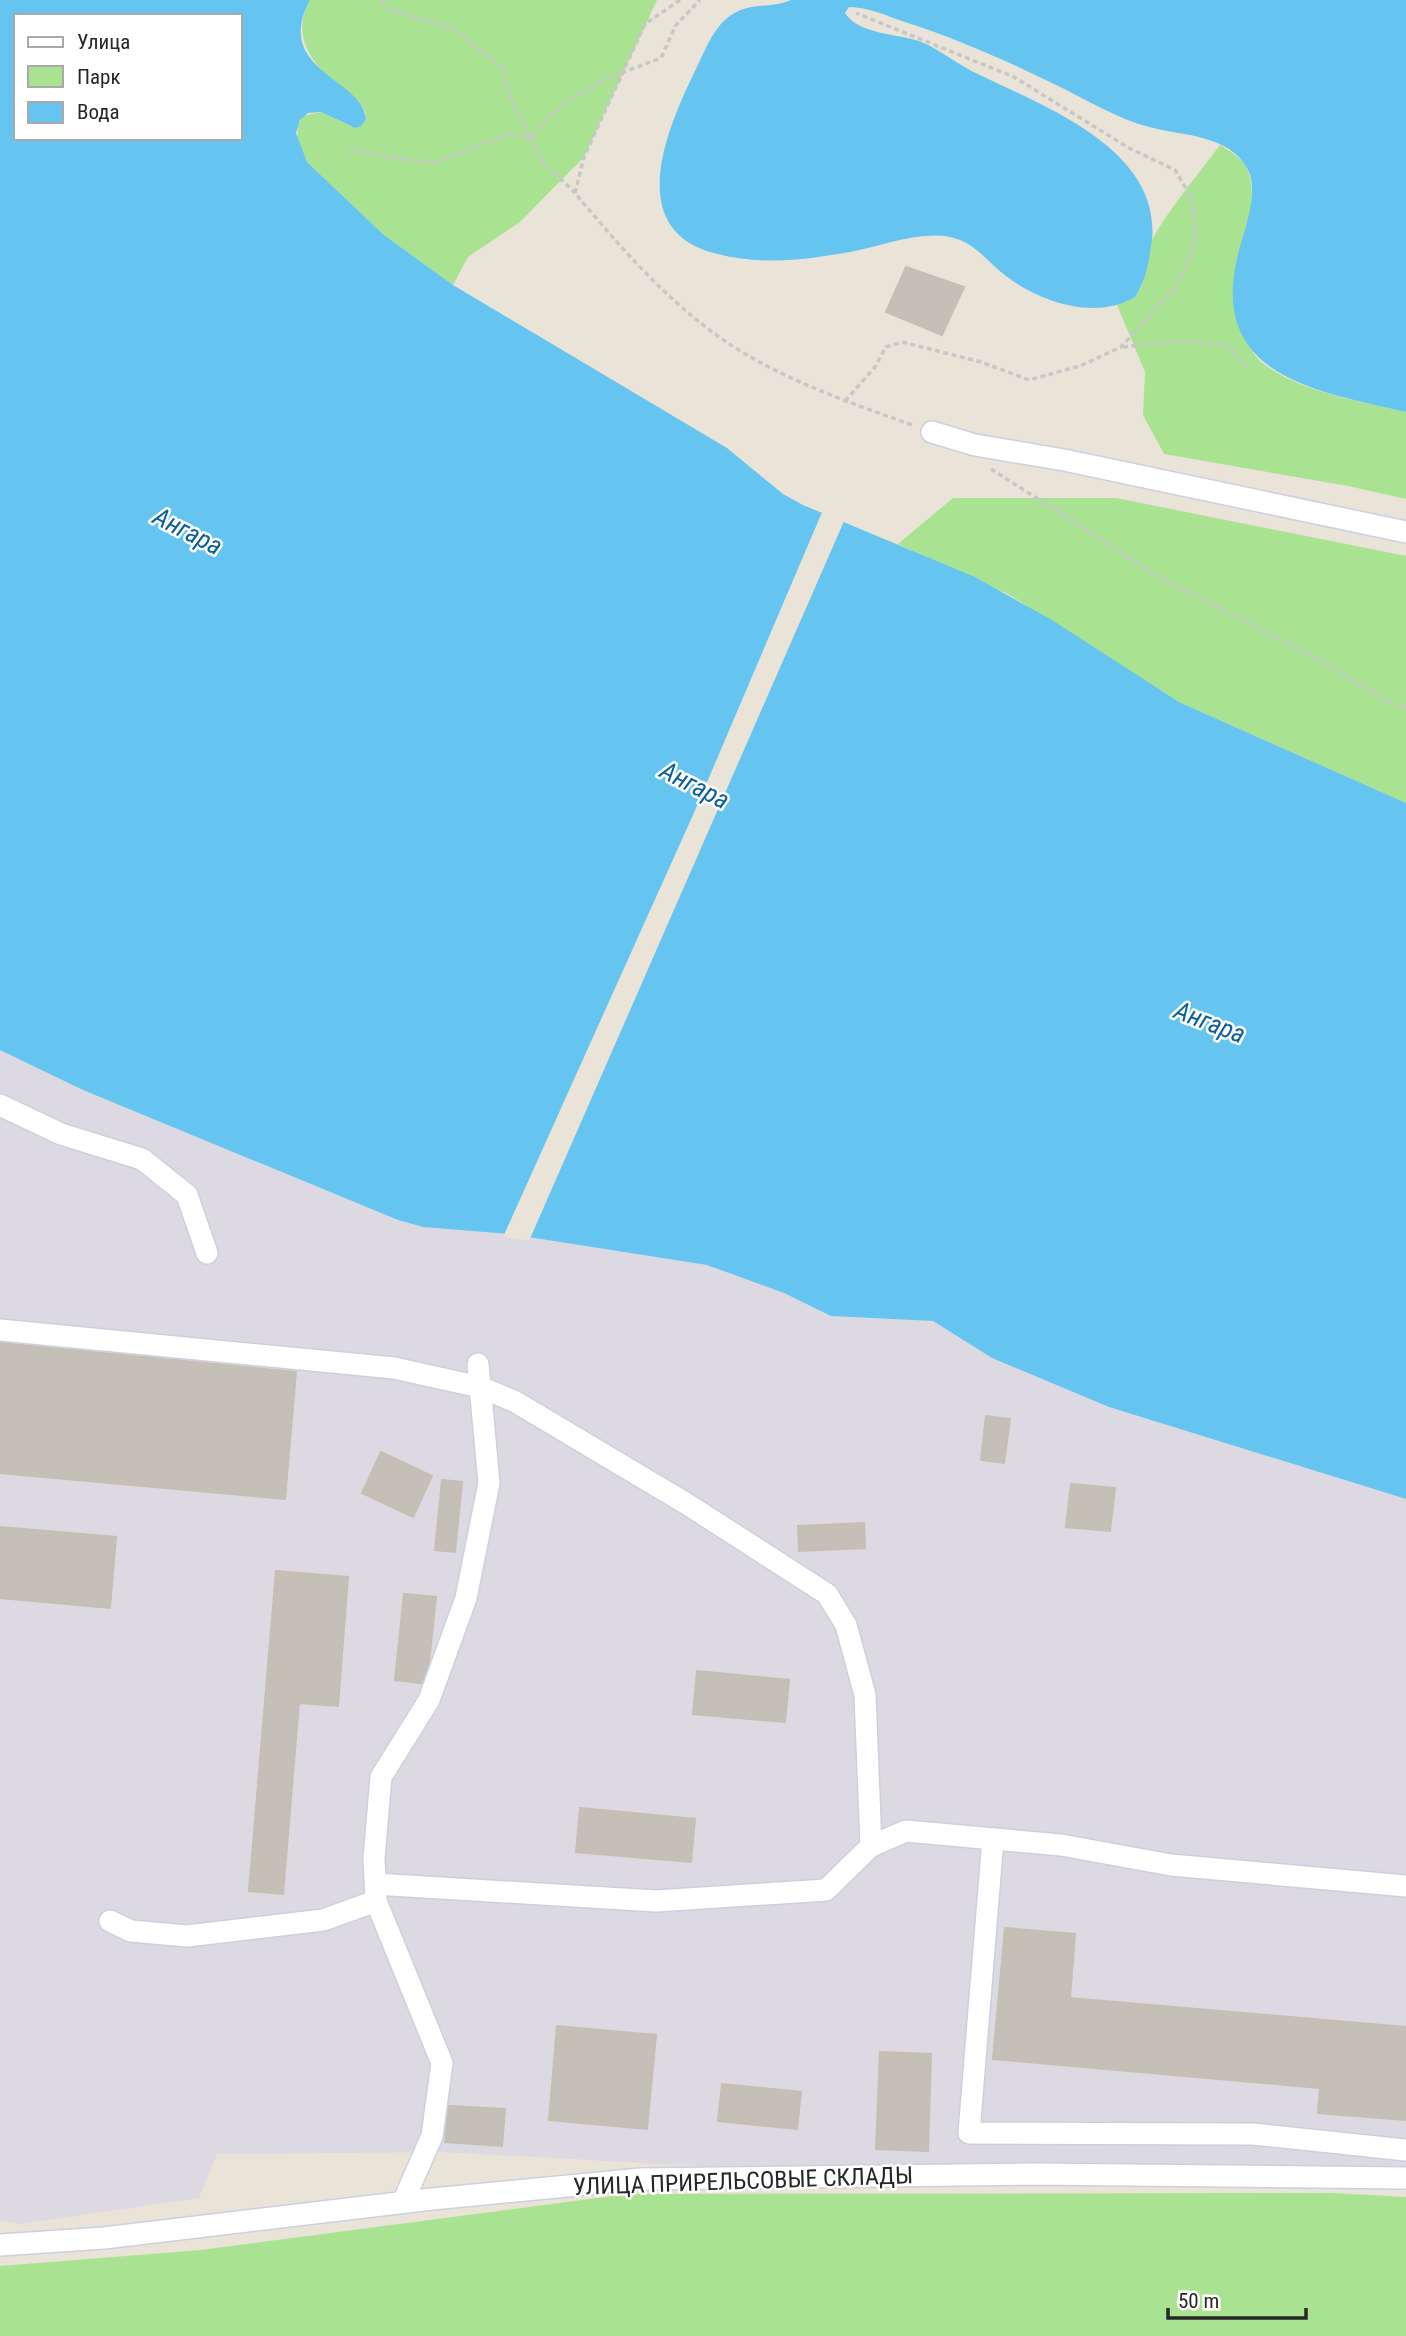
<svg xmlns="http://www.w3.org/2000/svg" width="1406" height="2336" font-family="'Roboto Condensed',sans-serif">
<style>
.industrial{fill:#dcd9e2}
.green{fill:#a9e392}
.water{fill:#66c5f0;fill-rule:evenodd}
.pier{fill:#eae3d7}
.building{fill:#c5c0b7;stroke:#c5bfb1;stroke-width:2}
.lines{fill:none;stroke-linecap:round;stroke-linejoin:round}
.minor-casing{stroke:#cdcfe1;stroke-width:24}
.path{stroke:#c7c7c7;stroke-width:3.5;stroke-dasharray:5 3.5;stroke-linecap:butt}
.minor{stroke:#fff;stroke-width:21}
.labels{text-anchor:middle;dominant-baseline:central;stroke-width:5;stroke-linejoin:round;paint-order:stroke}
.street-label{font-size:24px;fill:#272727;stroke:#fff}
.water-label{font-size:26px;font-style:italic;fill:#0a6097;stroke:#fff}
</style>
<rect width="100%" height="100%" fill="#eae3d7"/>
<path class="industrial" d="M0,1050L84,1090L398,1220L423,1227L509,1234L707,1265L784,1293L831,1316L933,1321L992,1358L1109,1407L1406,1499V2171L734,2168L442,2152L217,2154L199,2198L20,2224L0,2220Z"/>
<path class="green" d="M310,0H657L584,157L520,222L468,257L453,285L384,235L307,162L297,140L298,125L303,116L321,112L352,127L366,114C361,100 349,95 339,86C310,62 291,36 310,0Z
M1220,145C1231,152 1246,160 1249,174C1264,225 1213,273 1244,335C1250,346 1254,358 1265,365C1304,393 1360,401 1406,412V499L1348,486L1164,454L1143,415L1145,372L1117,305C1156,293 1139,265 1153,238C1171,206 1198,175 1220,145Z
M953,498H1116L1406,556V803L1179,702L1008,594L898,544Z
M1333,2193L1406,2197V2336H0V2266L201,2250L627,2194Z"/>
<path class="water" d="M0,0H310C272,71 363,78 366,119L361,126L355,128L321,112L308,113L300,120L296,133L307,162L384,235L453,285L727,448L783,494L803,505L975,577L1052,620L1179,702L1406,803V1499L1109,1407L992,1358L933,1321L831,1316L784,1293L707,1265L509,1234L423,1227L398,1220L83,1090L0,1050ZM16,16H240V138H16Z
M791,0H1406V412C1308,390 1202,373 1241,243C1247,224 1258,189 1248,170C1230,134 1182,136 1149,127C1115,118 1084,98 1052,83C1005,60 955,38 905,22C887,16 868,7 849,7L845,13C860,36 901,33 924,43C943,52 960,66 980,75C1048,108 1167,152 1151,247C1148,265 1146,281 1135,297C1095,321 1040,302 1006,276C991,265 978,247 960,240C928,227 883,246 850,252C804,260 760,266 714,253C624,229 667,129 694,73C703,55 711,32 726,19C749,0 768,10 791,0Z"/>
<path class="pier" d="M823,510L845,519L529,1241L503,1237L693,815Z"/>
<path class="building" d="M906,267L964,287L942,335L886,312Z
M0,1343L296,1372L285,1499L0,1473Z
M986,1416L1010,1419L1004,1463L981,1460Z
M381,1452L432,1476L413,1517L362,1493Z
M442,1480L462,1482L455,1552L435,1550Z
M1071,1484L1115,1488L1110,1531L1066,1527Z
M864,1523L865,1548L799,1551L798,1526Z
M0,1527L116,1537L110,1608L0,1598Z
M276,1571L348,1577L338,1706L299,1703L283,1894L249,1891Z
M404,1594L436,1597L429,1662L421,1683L395,1680Z
M697,1671L789,1680L785,1722L693,1714Z
M580,1808L695,1819L691,1862L576,1852Z
M1005,1928L1075,1934L1070,1998L1406,2027V2120L1318,2113L1320,2088L993,2059Z
M557,2026L656,2035L647,2129L549,2120Z
M880,2052L931,2054L928,2151L876,2149Z
M722,2084L801,2092L797,2129L718,2121Z
M449,2106L505,2109L502,2146L445,2142Z"/>
<g class="lines">
<defs>
<path id="minor" d="M932,432L975,445L1064,460L1406,532
M0,1105L61,1134L142,1159L187,1195L207,1253
M0,1330L394,1368L480,1387L514,1401L687,1504L827,1594L846,1625L865,1695L871,1846
M993,1839L969,2133L1253,2134L1406,2150
M375,1884L656,1901L826,1890L871,1846L906,1831L1061,1845L1171,1865L1406,1886
M110,1921L131,1931L187,1936L323,1920L376,1901
M403,2202L432,2136L442,2063L376,1901L374,1858L381,1777L429,1700L466,1598L489,1483L478,1364
M0,2245L104,2238L432,2199L641,2179L1035,2174L1406,2178"/>
</defs>
<use href="#minor" class="minor-casing"/>
<path class="path" d="M382,0L388,9L454,29L503,68L512,102L531,138C568,90 606,79 661,58L676,25L700,0
M680,0L645,24L584,157L575,193C615,241 660,293 711,331C771,376 845,401 915,426
M350,149L399,159L436,162L508,134L531,138L541,160L575,193
M1123,347L1179,341L1226,345L1247,366
M845,401L875,367L886,347L902,342L981,362L1029,380L1080,366L1121,347L1174,289L1188,261L1196,234L1191,197L1175,170L1129,148L1014,77L856,13
M991,469L1161,578L1312,656L1390,702L1406,708"/>
<use href="#minor" class="minor"/>
</g>
<g class="labels">
<g class="street-label">
<text transform="translate(743 2181) rotate(-2)">УЛИЦА ПРИРЕЛЬСОВЫЕ СКЛАДЫ</text>
</g>
<g class="water-label">
<text transform="translate(188 531) rotate(27)">Ангара</text>
<text transform="translate(695 785) rotate(27)">Ангара</text>
<text transform="translate(1210 1022) rotate(21)">Ангара</text>
</g>
</g>
<rect x="14" y="14" width="228" height="126" fill="#ffffff" stroke="#a9a9a9" stroke-width="2"/>
<rect x="28" y="37" width="35" height="10" fill="#ffffff" stroke="#a9a9a9" stroke-width="2"/>
<text x="77" y="49" font-size="21" fill="#272727">Улица</text>
<rect x="28" y="66" width="35" height="21" fill="#a9e392" stroke="#a9a9a9" stroke-width="2"/>
<text x="77" y="84" font-size="21" fill="#272727">Парк</text>
<rect x="28" y="102" width="35" height="21" fill="#66c5f0" stroke="#a9a9a9" stroke-width="2"/>
<text x="77" y="119" font-size="21" fill="#272727">Вода</text>
<path d="M1168 2308v10h138v-10" fill="none" stroke="#272727" stroke-width="3.5"/>
<text x="1178" y="2308" font-size="21" fill="#272727" stroke="#ffffff" stroke-width="5" paint-order="stroke">50 m</text>
</svg>
